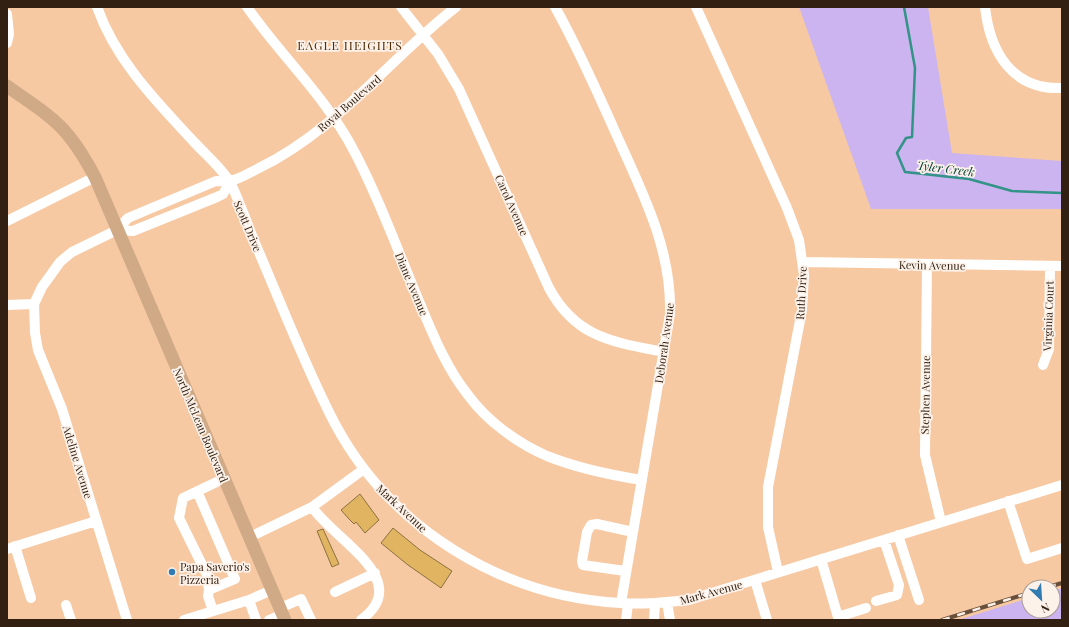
<svg xmlns="http://www.w3.org/2000/svg" width="1069" height="627" font-family="'Playfair Display',serif">
<style>
.green{fill:#cbb4ef}
.lines{fill:none;stroke-linecap:round;stroke-linejoin:round}
.stream{stroke:#329386;stroke-width:2.5}
.building{fill:#e0b460;stroke:#8b7141}
.minor{stroke:#fff;stroke-width:10}
.major{stroke:#d0aa87;stroke-width:13}
.rail-casing{stroke:#684f3a;stroke-width:4}
.rail{stroke:#fcf2ea;stroke-width:2.5;stroke-dasharray:8;stroke-linecap:butt}
.poi-dot{fill:#307baf;stroke:#fcf2ea;stroke-width:1.5}
.labels{text-anchor:middle;dominant-baseline:central;stroke-width:3.5;stroke-linejoin:round;paint-order:stroke}
.street-label{font-size:11px;fill:#322112;stroke:#fcf2ea}
.poi-label{font-size:11px;fill:#322112;stroke:#fcf2ea;text-anchor:start}
.neighbourhood-label{font-size:12px;letter-spacing:1px;fill:#4e2b03;stroke:#fcf2ea}
.water-label{font-size:12px;font-style:italic;fill:#08433c;stroke:#fcf2ea}
</style>
<rect width="100%" height="100%" fill="#f7c9a3"/>
<path class="green" d="M799,7H928L952,153L1062,161V209H871Z
M1062,588V620H958L1029,598V611H1053V591Z"/>
<g class="lines">
<path class="stream" d="M904,7L915,68L912,137L906,138L897,153L905,172L969,179L1012,191L1062,193"/>
</g>
<path class="building" d="M360,494L379,520L365,533L356,522L354,524L349,519L341,510Z
M393,528L420,550L452,571L441,588L408,565L381,543Z
M323,529L339,564L332,567L317,531Z"/>
<g class="lines">
<path class="minor" d="M97,7C116,61 157,102 195,143C206,155 223,169 231,184C240,203 247,223 255,243C281,303 304,364 334,422C390,528 502,597 621,603C644,605 667,602 689,600L1062,485
M247,7C281,56 327,98 354,151C380,200 399,254 421,306C434,337 447,369 468,395C487,421 517,443 547,456C577,468 610,475 642,480
M401,7L438,54L459,89L549,288C576,338 613,342 664,352
M555,7C577,46 595,87 613,127C640,188 672,246 670,314L621,603
M696,7L787,208L799,240L804,275L802,310L768,487V527L778,572
M985,7C990,52 1012,90 1062,88
M7,14L9,34L7,43
M7,221L95,177
M117,230L133,231L217,197L223,194L230,182
M803,262L1062,266
M927,265L925,455L941,522
M34,304L35,333L38,350L62,409L127,620
M7,305L34,304L42,287L60,262L72,252L117,230L128,218L216,181C235,183 243,176 259,168C337,130 389,59 456,7
M1043,365L1049,349L1050,266
M197,491L235,579L209,590
M1008,501L1027,559L1062,548
M312,507C334,540 415,580 361,620
M898,535L919,600
M250,537L312,507L364,469
M15,546L31,598
M7,549L96,521
M821,559L838,617L866,608
M625,571L583,565L582,561L587,532L591,525L597,524L633,532
M755,580L767,620
M335,592L375,573
M249,600L256,620
M876,601L897,595L899,585L884,540
M667,602L670,620
M66,605L71,620
M280,608L301,599L311,620
M213,611L208,596L209,590L207,575L179,518L183,498L223,479
M184,620L249,600L272,590
M269,620L283,614
M626,620L628,604
M654,620L655,603"/>
<path class="major" d="M7,86C27,101 52,115 68,135C79,148 87,162 95,177L285,620"/>
<defs>
<path id="rail" d="M1048,587L1062,583
M942,620L1029,593"/>
</defs>
<use href="#rail" class="rail-casing"/>
<use href="#rail" class="rail"/>
</g>
<circle class="poi-dot" cx="172" cy="572" r="4"/>
<g class="labels">
<g class="street-label">
<text transform="translate(349 103) rotate(-41)">Royal Boulevard</text>
<text transform="translate(512 205) rotate(66)">Carol Avenue</text>
<text transform="translate(248 226) rotate(67)">Scott Drive</text>
<text transform="translate(932 265) rotate(1)">Kevin Avenue</text>
<text transform="translate(412 284) rotate(67)">Diane Avenue</text>
<text transform="translate(801 293) rotate(-87)">Ruth Drive</text>
<text transform="translate(1048 316) rotate(-88)">Virginia Court</text>
<text transform="translate(664 343) rotate(-82)">Deborah Avenue</text>
<text transform="translate(925 395) rotate(-89)">Stephen Avenue</text>
<text transform="translate(201 425) rotate(67)">North McLean Boulevard</text>
<text transform="translate(78 462) rotate(73)">Adeline Avenue</text>
<text transform="translate(402 508) rotate(43)">Mark Avenue</text>
<text transform="translate(711 592) rotate(-15)">Mark Avenue</text>
</g>
<g class="poi-label">
<text x="180" y="566">Papa Saverio's<tspan x="180" dy="13">Pizzeria</tspan></text>
</g>
<g class="neighbourhood-label">
<text x="350" y="45">EAGLE HEIGHTS</text>
</g>
<g class="water-label">
<text transform="translate(946 168) rotate(7)">Tyler Creek</text>
</g>
</g>
<rect width="1069" height="627" fill="none" stroke="#322112" stroke-width="16"/>
<g transform="translate(1041 599) rotate(155)"><circle r="19" fill="#fcf2ea" stroke="#ab9e94"/>
<path d="M0-3L7 15L0 10L-7 15Z" fill="#307baf"/>
<text y="-6" font-size="11" font-weight="bold" text-anchor="middle" fill="#322112">N</text>
</g>
</svg>
